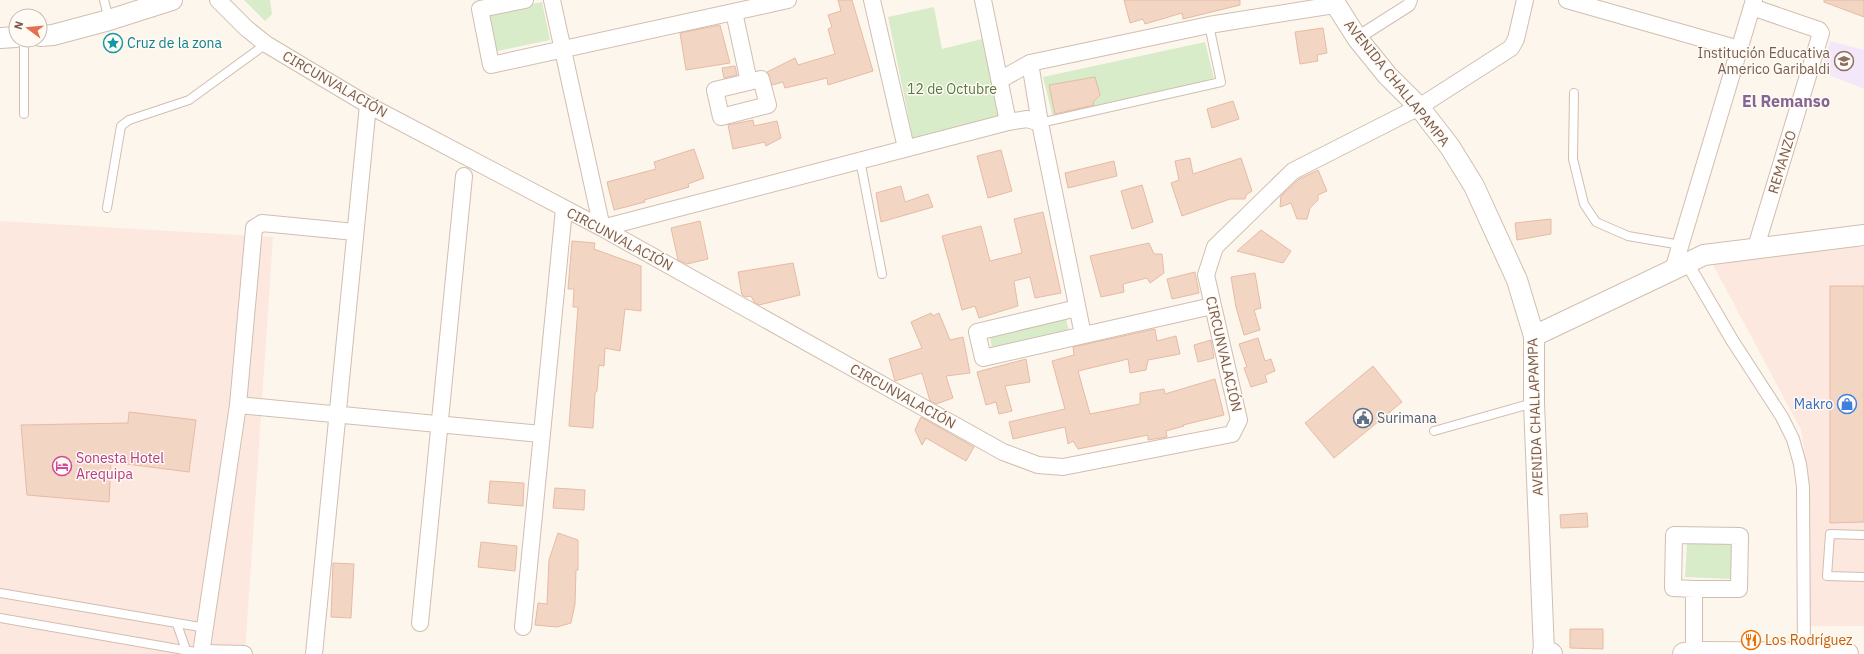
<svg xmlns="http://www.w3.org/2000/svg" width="1864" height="654" font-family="'IBM Plex Sans',sans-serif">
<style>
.commercial{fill:#fde8e0}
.education{fill:#f3e8fa}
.green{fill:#d8ecc9}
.building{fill:#f3d5c3;stroke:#e6bba3}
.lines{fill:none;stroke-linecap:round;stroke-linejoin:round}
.service-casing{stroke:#d1beb0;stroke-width:10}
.pedestrian-casing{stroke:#d1beb0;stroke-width:14}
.minor-casing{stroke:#d1beb0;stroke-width:18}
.tertiary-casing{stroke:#d1beb0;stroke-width:22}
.secondary-casing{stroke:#d6c0b0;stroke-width:24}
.service{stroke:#fff;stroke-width:8}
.pedestrian{stroke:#fff;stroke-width:12}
.minor{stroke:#fff;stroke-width:16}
.tertiary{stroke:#fff;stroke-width:20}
.secondary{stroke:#fff;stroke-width:22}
.labels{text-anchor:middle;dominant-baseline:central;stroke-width:3;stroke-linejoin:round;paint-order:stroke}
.culture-label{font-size:14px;fill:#0d838f;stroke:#fffaf3;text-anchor:start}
.education-label{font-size:14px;fill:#785e54;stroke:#fffaf3;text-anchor:end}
.street-label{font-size:14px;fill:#7a5c4d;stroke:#fffaf3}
.park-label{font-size:14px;fill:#537a41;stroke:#fffaf3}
.shop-label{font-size:14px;fill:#366cbe;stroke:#fffaf3;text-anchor:end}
.service-label{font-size:14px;fill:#4e5e75;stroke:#fffaf3;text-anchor:start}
.hotel-label{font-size:14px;fill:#b23c85;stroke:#fffaf3;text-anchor:start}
.food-label{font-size:14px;fill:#c56008;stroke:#fffaf3;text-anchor:start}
.quarter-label{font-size:16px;font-weight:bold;fill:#846695;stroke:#fffaf3}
</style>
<rect width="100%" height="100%" fill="#fdf6ec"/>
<path class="commercial" d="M0,221L273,237L245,654H0Z
M1833,247H1864V626H1809L1810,490L1801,430L1712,263Z"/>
<path class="education" d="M1830,41L1864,50V89L1821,72Z"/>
<path class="green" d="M244,0H270L272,14L265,21Z
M542,2L550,40L493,52L485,14Z
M934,7L942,49L986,38L1001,116L913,139L888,17Z
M1205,42L1214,78L1193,85L1053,118L1043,77Z
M1066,319L1069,330L992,348L990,337Z
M1687,542L1732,544V579L1685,577Z"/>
<path class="building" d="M838,0H852L873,71L828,85L827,78L785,88L783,82L772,85L767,72L795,58L798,65L835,54L828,29L832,27L828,15L841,11Z
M1124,0H1240V5L1183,19L1182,13L1145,24L1143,19L1130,23Z
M1824,0H1864V17L1824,2Z
M720,25L730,63L686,70L680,33Z
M1323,28L1327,53L1317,55L1318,61L1300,64L1295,32Z
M735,66L737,75L724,78L722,68Z
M1095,77L1100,95L1093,102L1094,105L1055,114L1049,85Z
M1233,101L1239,119L1212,128L1207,109Z
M753,120L754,126L777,121L781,138L766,146L765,142L733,149L728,125Z
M694,149L704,178L688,184L689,187L644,200L645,202L614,210L607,182L656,169L654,162Z
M1001,150L1012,191L988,198L977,156Z
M1190,158L1193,174L1241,158L1252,191L1246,195L1245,199H1230L1182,216L1171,183L1179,180L1175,161Z
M1114,161L1117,176L1068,188L1065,173Z
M1318,170L1327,191L1318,195V200L1310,208L1307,219H1297L1291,203L1280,207L1281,196L1299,179Z
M1142,185L1153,222L1132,229L1121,191Z
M901,186L905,202L928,194L933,207L881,222L876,193Z
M1043,212L1061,293L1035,298L1030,277L1014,281L1018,306L979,318L975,306L962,310L942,236L981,226L990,261L1022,253L1014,219Z
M1551,219V234L1517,240L1515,223Z
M700,221L708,259L687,264L678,260L671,228Z
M1261,230L1291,251L1283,263L1237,251Z
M572,241L595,243L594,249L641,266V311L625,309L620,351L605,348L604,366L599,365L597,391L595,393L593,428L569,426L578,307H573L574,289H568Z
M1149,243L1154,254H1162L1164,273L1150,283L1147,278L1123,284L1124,292L1101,297L1090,256Z
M793,263L800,295L759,305L754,302L751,296L746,297L742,295L738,272Z
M1195,272L1199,293L1172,299L1167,279Z
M1255,273L1261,308L1254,310L1260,330L1244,335L1236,307L1231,277Z
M1830,286H1864V522L1830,523Z
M931,313L933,316L939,313L950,340L963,337L970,373L946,376L953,398L936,404L930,401L922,373L895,381L889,359L922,348L911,322Z
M1155,329L1157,341L1176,336L1180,354L1148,360L1146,370L1130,373L1128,359L1078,371L1090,414L1140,404V393L1164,389L1165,394L1215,379L1224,415L1183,425L1184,426L1166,431L1167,437L1148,440V435L1078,449L1073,441L1068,444L1065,427L1013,439L1009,422L1065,409L1052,361L1074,355L1073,347Z
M1258,338L1265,361L1271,359L1275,371L1265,375L1267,382L1251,387L1244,368L1247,367L1239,344Z
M1211,340L1214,358L1198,362L1194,345Z
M1026,359L1030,382L1005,386L1012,411L999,414L996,402L986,405L977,372Z
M1373,366L1402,402L1334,458L1305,423Z
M129,412L196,420L189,472L111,462L109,502L27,495L21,425L128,423Z
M921,417L974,447L966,461L926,438L922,445L915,430Z
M490,481L524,483L523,506L488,503Z
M555,488L585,490L584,510L553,508Z
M1587,513L1588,527L1561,528L1560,515Z
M558,533L578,540V570H576L575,604L571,623L557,627L535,625L538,603L547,604L549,560Z
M481,542L517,546L515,571L478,567Z
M333,563L354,564L351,618L331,617Z
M1570,629H1603V649L1570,648Z"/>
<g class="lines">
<defs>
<path id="service" d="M104,0L109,20
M24,40V114
M1574,93L1573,159L1584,204L1596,222L1628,236L1681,245
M1040,123L1221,82L1209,25
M860,160L882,274
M107,208L121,126L129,120L189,100L266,44
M1434,431L1533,403
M1864,535L1830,534L1827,576L1864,577
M0,593L206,628
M0,618L201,653
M177,624L186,650"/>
<path id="pedestrian" d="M1357,38L1409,5L1411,0
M1687,263L1732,340L1782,417L1793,439L1800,464L1803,487L1804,654"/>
<path id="minor" d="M218,0L246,28L266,44L368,105L602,228L1003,452L1038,465L1063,467L1232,434L1239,420L1206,275L1215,247L1293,171L1419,107L1511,48L1516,39L1525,0
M525,0L480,9L491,65L788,0
M552,0L602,228
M872,0L906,148
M983,0L1008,122
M1567,0L1739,49
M1752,7L1819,30L1821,33L1756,247
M734,12L749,82
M1030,63L1040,123L1083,335
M761,79L768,105L721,117L715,90Z
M1000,80L1030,63L1209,25L1334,5
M602,228L1008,122L1027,119L1040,123
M1673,270L1754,0
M1077,308L977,332L983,358L1212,306
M238,405L541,434
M1694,589L1673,588L1674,535L1740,536L1739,589H1694V654
M420,623L464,176
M523,627L564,209
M201,653L244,654
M201,654L238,405L254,228L262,223L355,232
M314,654L368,105"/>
<path id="tertiary" d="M1333,0L1357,38L1387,75L1419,107L1450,147L1474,186L1517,280L1534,336V403L1544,652
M40,36L53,35L109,20L172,0
M0,38L16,37
M1534,336L1704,255L1864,235"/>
<path id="secondary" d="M1544,654V652L1551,654
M1684,654L1694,653L1847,654"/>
</defs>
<use href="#service" class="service-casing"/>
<use href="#pedestrian" class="pedestrian-casing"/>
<use href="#minor" class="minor-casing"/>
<use href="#tertiary" class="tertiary-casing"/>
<use href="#secondary" class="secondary-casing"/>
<use href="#service" class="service"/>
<use href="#pedestrian" class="pedestrian"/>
<use href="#minor" class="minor"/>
<use href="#tertiary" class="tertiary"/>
<use href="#secondary" class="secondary"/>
</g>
<defs>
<symbol id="sight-ring" viewBox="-11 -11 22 22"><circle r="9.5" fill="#fffaf3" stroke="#0f9aa8" stroke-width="1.5"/><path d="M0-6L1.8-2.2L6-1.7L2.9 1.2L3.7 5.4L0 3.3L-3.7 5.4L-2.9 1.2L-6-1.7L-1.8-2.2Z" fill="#0f9aa8"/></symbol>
<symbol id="school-ring" viewBox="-11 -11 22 22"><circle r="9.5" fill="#fffaf3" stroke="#8d6e63" stroke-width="1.5"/><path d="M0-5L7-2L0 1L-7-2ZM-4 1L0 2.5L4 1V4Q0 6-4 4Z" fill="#8d6e63"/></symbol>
<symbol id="shop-ring" viewBox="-11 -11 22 22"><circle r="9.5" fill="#fffaf3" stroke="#3f7fe0" stroke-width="1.5"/><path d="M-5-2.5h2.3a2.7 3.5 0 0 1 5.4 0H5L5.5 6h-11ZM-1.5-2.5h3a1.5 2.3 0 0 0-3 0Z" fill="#3f7fe0"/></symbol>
<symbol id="civic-ring" viewBox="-11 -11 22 22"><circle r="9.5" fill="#fffaf3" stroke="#5c6f8a" stroke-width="1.5"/><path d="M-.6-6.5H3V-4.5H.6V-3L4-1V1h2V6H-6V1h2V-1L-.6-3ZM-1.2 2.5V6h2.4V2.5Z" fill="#5c6f8a"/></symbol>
<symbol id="hotel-ring" viewBox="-11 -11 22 22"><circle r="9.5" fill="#fffaf3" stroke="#d1479c" stroke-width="1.5"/><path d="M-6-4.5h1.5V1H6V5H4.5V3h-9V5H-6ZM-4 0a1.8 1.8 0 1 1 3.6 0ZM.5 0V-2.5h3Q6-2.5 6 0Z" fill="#d1479c"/></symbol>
<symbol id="restaurant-ring" viewBox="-11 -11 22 22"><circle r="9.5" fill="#fffaf3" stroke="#e8710a" stroke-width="1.5"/><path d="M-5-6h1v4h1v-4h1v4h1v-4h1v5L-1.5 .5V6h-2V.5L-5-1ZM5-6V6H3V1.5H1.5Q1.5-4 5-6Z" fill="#e8710a"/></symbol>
</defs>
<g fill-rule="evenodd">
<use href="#sight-ring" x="102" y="32" width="22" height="22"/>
<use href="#school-ring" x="1833" y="50" width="22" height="22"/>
<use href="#shop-ring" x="1836" y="393" width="22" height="22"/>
<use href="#civic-ring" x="1352" y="407" width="22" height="22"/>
<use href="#hotel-ring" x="51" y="455" width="22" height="22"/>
<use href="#restaurant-ring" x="1740" y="629" width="22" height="22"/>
</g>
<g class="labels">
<g class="culture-label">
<text x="127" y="43">Cruz de la zona</text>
</g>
<g class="education-label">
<text x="1830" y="53">Institución Educativa<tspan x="1830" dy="16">Americo Garibaldi</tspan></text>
</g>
<g class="street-label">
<text transform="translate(1397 83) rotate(51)">AVENIDA CHALLAPAMPA</text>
<text transform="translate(335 84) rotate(30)">CIRCUNVALACIÓN</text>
<text transform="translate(1782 162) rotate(-73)">REMANZO</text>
<text transform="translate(620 239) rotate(28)">CIRCUNVALACIÓN</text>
<text transform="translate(1224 354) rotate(77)">CIRCUNVALACIÓN</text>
<text transform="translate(903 396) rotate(29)">CIRCUNVALACIÓN</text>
<text transform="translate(1535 417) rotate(-92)">AVENIDA CHALLAPAMPA</text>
</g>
<g class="park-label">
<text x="952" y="89">12 de Octubre</text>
</g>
<g class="shop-label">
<text x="1833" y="404">Makro</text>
</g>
<g class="service-label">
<text x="1377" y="418">Surimana</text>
</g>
<g class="hotel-label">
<text x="76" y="458">Sonesta Hotel<tspan x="76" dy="16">Arequipa</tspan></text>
</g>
<g class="food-label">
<text x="1765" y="640">Los Rodríguez</text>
</g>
<g class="quarter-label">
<text x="1786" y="101">El Remanso</text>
</g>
</g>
<g transform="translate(28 28) rotate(286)"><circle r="19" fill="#fffaf3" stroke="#cabbb1"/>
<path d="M0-3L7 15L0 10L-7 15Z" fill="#e76f51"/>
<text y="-6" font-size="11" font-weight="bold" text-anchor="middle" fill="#7a5c4d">N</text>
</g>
</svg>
